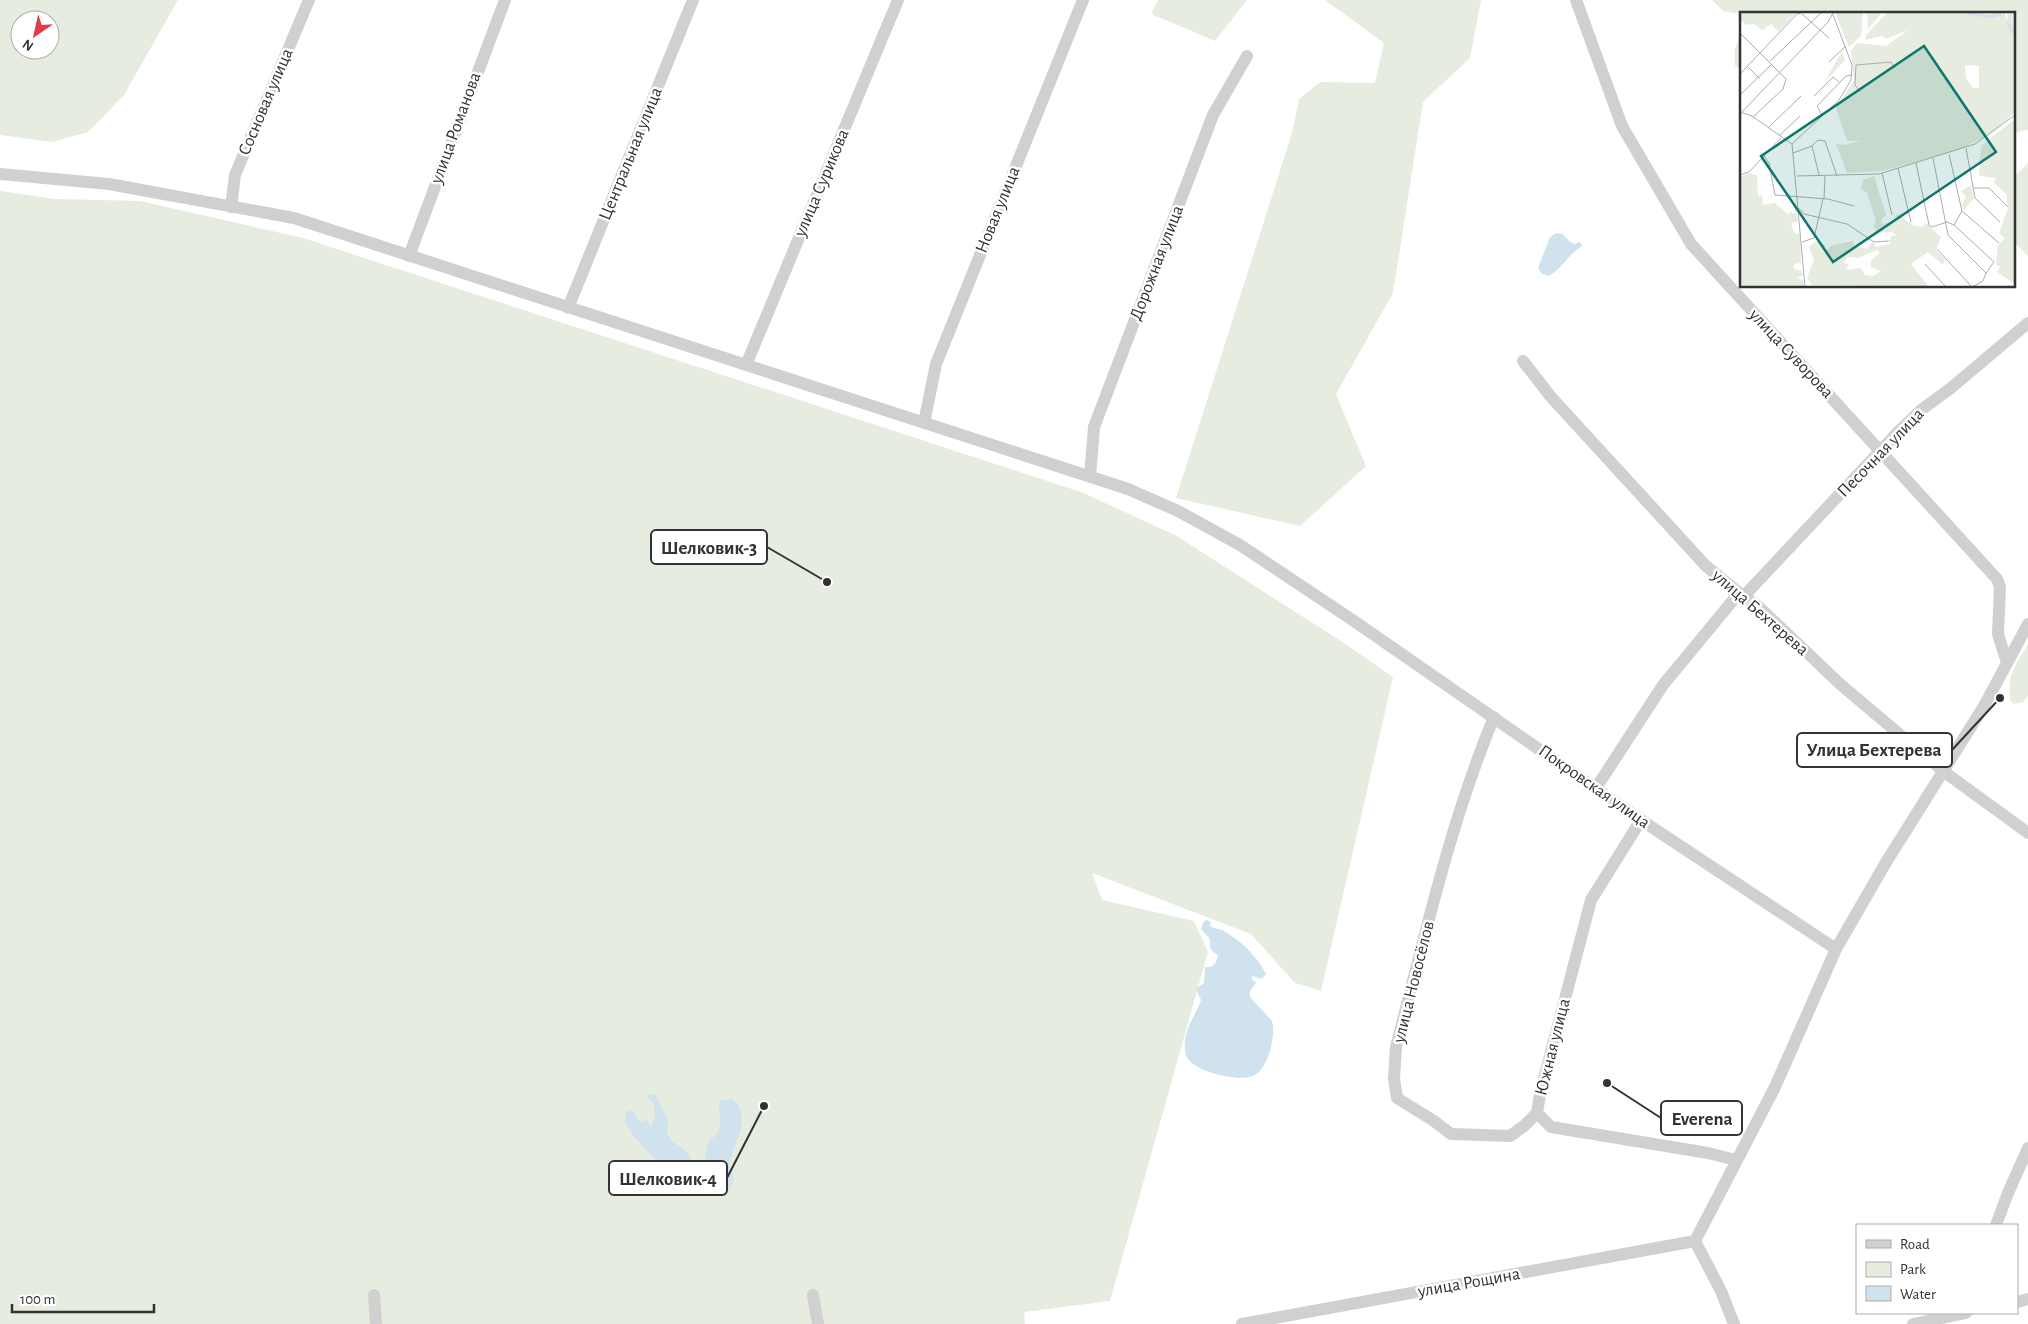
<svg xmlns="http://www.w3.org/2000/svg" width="2028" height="1324" font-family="'Alegreya Sans',sans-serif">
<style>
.green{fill:#e6ecdf;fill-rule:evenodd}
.water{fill:#cfe2ee}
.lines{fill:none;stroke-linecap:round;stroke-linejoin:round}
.minor{stroke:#d0d0d0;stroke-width:12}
.labels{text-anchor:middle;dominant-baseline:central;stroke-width:5;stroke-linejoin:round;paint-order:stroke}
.street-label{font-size:18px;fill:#333;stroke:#fff}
.inset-river{fill:none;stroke:#cfe2ee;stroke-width:2.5}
.inset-road{fill:none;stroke:#adadad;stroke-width:1}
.view{fill:#0f766e;fill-opacity:0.15;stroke:#0f766e;stroke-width:2.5}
.inset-edge{fill:none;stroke:#333;stroke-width:2.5}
.leader{fill:none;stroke:#333;stroke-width:2}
.callout-dot{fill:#333;stroke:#fff;stroke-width:2}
.callout{fill:#fff;stroke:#333;stroke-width:2}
.callout-label{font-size:19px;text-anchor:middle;font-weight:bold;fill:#333}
</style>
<rect width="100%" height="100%" fill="#fff"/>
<path class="green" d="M0,0H178L124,95L88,132L52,142L0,135ZM20,20H50V50H20Z
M1158,0H1247L1215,41L1151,14Z
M1325,0H1481L1470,58L1423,102L1393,293L1336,394L1366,466L1300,526L1176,498L1292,133L1299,99L1320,82L1375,83L1384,43Z
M1712,0H2028V130L2014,133V14H1742L1723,11Z
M1742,33V70L1735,66V48Z
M2028,163V256L2014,242V177Z
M0,191L55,199L140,201L303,238L1081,492L1175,535L1344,643L1393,677L1321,991L1295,983L1251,934L1092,873L1102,900L1194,921L1208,952L1110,1301L1024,1312L1025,1324H0Z
M2028,644V696L2023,702L2014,704L2011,701C2005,677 2017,663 2028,644Z"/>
<path class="water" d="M1556,233L1563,234L1569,241L1574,244L1580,242L1582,246C1569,254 1563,267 1549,276L1542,274L1538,268L1550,237Z
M1207,920L1211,922L1210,926C1214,929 1219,928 1224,931C1241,941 1257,956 1266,974L1262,979L1252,976V979L1256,983L1250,991V997L1272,1021C1276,1035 1269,1069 1253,1076C1238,1082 1192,1072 1186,1055C1180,1035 1195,1017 1201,1000L1196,989L1204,983L1205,967C1213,969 1217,962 1218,955C1207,948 1212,948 1209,938L1201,929L1204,921Z
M648,1094L655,1095C662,1104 662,1112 668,1119L667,1132L671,1140L688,1153L692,1162L695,1164L705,1159C706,1154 706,1147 709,1142C713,1137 717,1135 719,1129C723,1119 716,1110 721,1100L732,1099C747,1110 742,1131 735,1145C732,1151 732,1158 729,1164L734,1178L727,1195C716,1197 706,1196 696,1192C680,1183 629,1138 625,1121C625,1116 626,1114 628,1110L633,1112L640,1122L647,1119L649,1125L651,1126C657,1116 657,1104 647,1097Z"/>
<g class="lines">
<path class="minor" d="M1576,0L1622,126L1691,244L1997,579L2000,587L1998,634L2007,663
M0,174L109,184L294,218L1128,489L1178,511L1240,545L1354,621L1641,820L1836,949
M231,207L235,175L309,0
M409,256L505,0
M568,308L693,0
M1523,361L1551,397L1706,566L1739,593L1759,607L1840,684L1943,771L2028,833
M746,365L898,0
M924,423L936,364L1083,0
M1090,477L1094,427L1213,115L1247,56
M1744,596L1898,432L1921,410L1951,388L2028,323
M1494,717C1450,823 1425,936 1396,1047L1394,1079L1397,1098L1434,1121L1451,1134L1510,1136L1524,1126L1537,1113
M1596,788L1663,685L1739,593
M1641,820L1591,900L1540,1094L1537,1113L1551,1127L1708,1153L1736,1160
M1996,1225L2008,1193L2028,1148
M1695,1241L1775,1087L1836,949L1885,864L1984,706L2028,624
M1695,1241L1721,1291L1734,1324
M374,1295L376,1324
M813,1295L818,1324
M2017,1302L2028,1299
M1242,1324L1695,1241
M1913,1324L1966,1313"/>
</g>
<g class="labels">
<g class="street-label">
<text transform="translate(266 102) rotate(-67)">Сосновая улица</text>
<text transform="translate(456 128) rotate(-70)">улица Романова</text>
<text transform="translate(631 154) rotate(-68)">Центральная улица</text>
<text transform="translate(822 183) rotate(-67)">улица Сурикова</text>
<text transform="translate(998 210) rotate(-68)">Новая улица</text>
<text transform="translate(1157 263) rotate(-69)">Дорожная улица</text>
<text transform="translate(1791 354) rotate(47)">улица Суворова</text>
<text transform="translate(1881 453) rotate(-46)">Песочная улица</text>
<text transform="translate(1760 613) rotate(41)">улица Бехтерева</text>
<text transform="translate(1594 787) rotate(35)">Покровская улица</text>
<text transform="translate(1414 982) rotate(-76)">улица Новосёлов</text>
<text transform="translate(1553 1047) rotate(-76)">Южная улица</text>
<text transform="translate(1469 1283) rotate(-10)">улица Рощина</text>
</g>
</g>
<g transform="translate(1740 12)">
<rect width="275" height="275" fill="#fff"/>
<path d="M0,0H57L39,20L31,12L22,18L14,12L6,13L0,7ZM95,0H123L121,24L109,35ZM127,0H142L128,17ZM148,0H264L267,9V2L275,0V100L251,122L218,138L142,159L107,161L96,132L105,133L120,129H107L96,96L114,68L111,39L117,31L146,34L168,18L146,27L142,24L125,28L126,23ZM225,53L239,54V76H233L226,66ZM103,41L105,48L85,70L99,44ZM275,107V272L257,260L260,255L256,252L258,233L265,226L259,221L268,196L266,182L254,171L256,166L239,164L241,134ZM10,161L17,164L18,184H22L23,193L35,191L49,203V200L55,201L56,193L58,209L51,211L54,221L60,222L61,251L54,252V257L62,259L63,264L57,265L63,269L64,275H0V165ZM134,164L146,203L141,208L142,212L155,209L156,203L162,201L164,207L172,213L182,215L186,211L201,225L196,238L205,247L203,253L188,240L171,252L189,275L72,273L67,266L74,247L69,235L76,229L85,233L84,240L93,233L113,229L114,234L127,237L133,230L136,235L150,232V225L156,223L151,220L137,221L134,215L136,209L127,181L121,177L123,168ZM137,238L140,241L131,249V255L141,259L134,264L125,263L121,256L106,258L109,252L104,251L107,245L118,246ZM231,173L234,186L224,198L222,192L226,185L221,179Z" fill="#e6ecdf" fill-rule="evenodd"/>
<path class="inset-river" d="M222,0L250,5L261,2M267,10L275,23"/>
<path class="inset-road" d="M62,2L89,26M0,21L46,67L43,77L13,105M30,49L82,0M89,50L106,34M8,55L20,67M0,62L57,2L64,0M120,80L115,73L116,53L151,50L155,56M0,83L32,52M74,84L93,65L99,70M0,100L12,104L52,132M1,101L88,10L93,1M82,103L77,94L106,64L112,63M28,116L61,84M39,124L60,104M52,132L99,88L111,68L112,53L92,0M52,132L65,275M72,134L78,128L85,129L97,164M226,136L235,186L260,210M53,141L72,134L79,163M209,142L222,199L214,213M24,144L29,151L35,183L88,187L114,194M193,146L208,223L246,261L243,269L232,275M176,151L189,213L192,215L207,210M158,156L171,210M142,161L152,203M0,163L9,160L41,126M57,164L139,162L235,132L275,103M234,176H249L268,195M84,187L85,163M59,196L64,202L107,212L134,230L149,229M222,199L259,231M207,210L214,213L254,250L246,261M62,230L74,226L83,187M197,237L232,275M185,252L206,275"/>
<path class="view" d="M184,34L256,140L93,250L21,144Z"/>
<rect width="275" height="275" class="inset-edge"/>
</g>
<path class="leader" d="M827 582L767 547M2000 698L1952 750M1607 1083L1661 1118M764 1106L727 1178"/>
<g class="callout-dot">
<circle cx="827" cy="582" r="5"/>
<circle cx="2000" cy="698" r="5"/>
<circle cx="1607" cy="1083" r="5"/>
<circle cx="764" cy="1106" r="5"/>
</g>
<g class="callout">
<rect x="651" y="530" width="116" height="34" rx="5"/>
<rect x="1797" y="733" width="155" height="34" rx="5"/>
<rect x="1661" y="1101" width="81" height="34" rx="5"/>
<rect x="609" y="1161" width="118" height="34" rx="5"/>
</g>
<g class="callout-label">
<text x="709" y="554">Шелковик-3</text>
<text x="1874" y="756">Улица Бехтерева</text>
<text x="1702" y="1125">Everena</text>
<text x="668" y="1185">Шелковик-4</text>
</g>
<rect x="1856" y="1224" width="162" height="90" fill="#ffffff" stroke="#adadad"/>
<rect x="1866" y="1240" width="25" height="8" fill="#d0d0d0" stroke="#adadad"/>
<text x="1900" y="1249" font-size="15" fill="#333333">Road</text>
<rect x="1866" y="1262" width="25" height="15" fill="#e6ecdf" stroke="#adadad"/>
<text x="1900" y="1274" font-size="15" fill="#333333">Park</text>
<rect x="1866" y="1286" width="25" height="15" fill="#cfe2ee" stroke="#adadad"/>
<text x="1900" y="1299" font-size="15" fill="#333333">Water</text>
<g transform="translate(35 35) rotate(214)"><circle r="24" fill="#ffffff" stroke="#adadad"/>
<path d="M0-4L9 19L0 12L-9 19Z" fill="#e63946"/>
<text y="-8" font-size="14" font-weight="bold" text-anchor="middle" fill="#333333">N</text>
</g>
<path d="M12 1304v8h142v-8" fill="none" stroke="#333333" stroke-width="2.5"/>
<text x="20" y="1304" font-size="15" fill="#333333" stroke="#ffffff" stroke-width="4" paint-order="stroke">100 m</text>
</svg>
